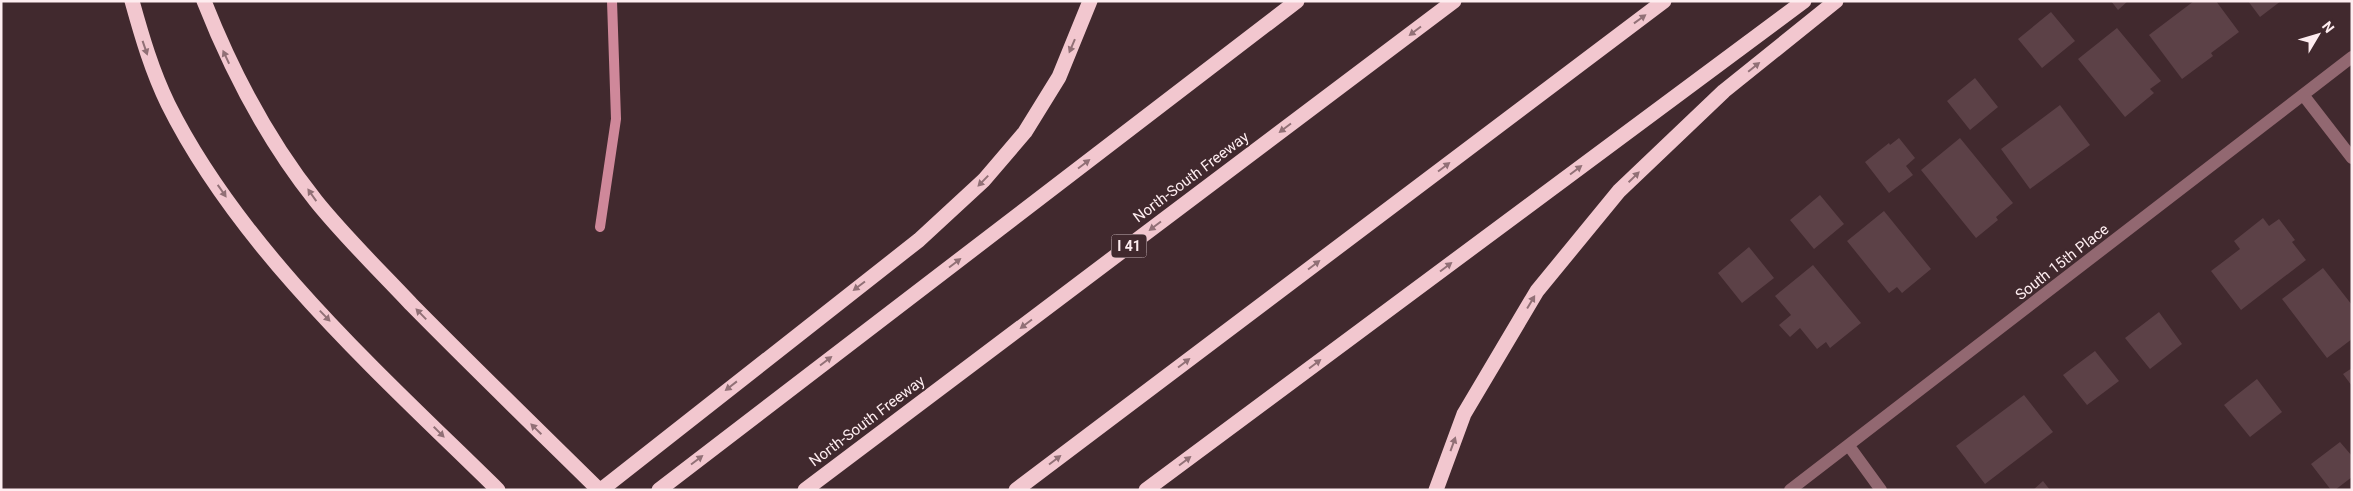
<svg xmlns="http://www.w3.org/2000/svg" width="2353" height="491" font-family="Roboto,sans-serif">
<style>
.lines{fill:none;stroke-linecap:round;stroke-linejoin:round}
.stream{stroke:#cf889a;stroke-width:10}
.building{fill:#5c4147}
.minor{stroke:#926871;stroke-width:12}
.highway{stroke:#f2c7cf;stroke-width:15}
.oneway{fill:#917076}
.labels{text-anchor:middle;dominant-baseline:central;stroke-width:4;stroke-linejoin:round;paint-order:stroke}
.shield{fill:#41292e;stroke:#c5b2b6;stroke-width:1}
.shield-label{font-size:14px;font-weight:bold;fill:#feedf0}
.street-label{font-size:15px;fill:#feedf0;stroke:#41292e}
</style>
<rect width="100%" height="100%" fill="#41292e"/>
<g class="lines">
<path class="stream" d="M600,227L616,119L612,1"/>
</g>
<path class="building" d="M2111,1H2128L2118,10Z
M2194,1H2216L2239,32L2211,53L2213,56L2182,79L2149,35Z
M2248,1H2281L2260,17Z
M2051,12L2075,41L2042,68L2018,39Z
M2117,28L2161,81L2150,89L2154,93L2125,117L2078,59Z
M1975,78L1998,107L1970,130L1947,101Z
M2060,105L2090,145L2030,189L2001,149Z
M1899,138L1915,158L1906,166L1913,175L1889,193L1865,162L1889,143L1890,145Z
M1960,138L2013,203L1996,217L1998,220L1976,238L1921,170Z
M1820,195L1844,224L1814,249L1790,220Z
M1884,211L1931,269L1902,293L1897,287L1889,293L1847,241Z
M2263,218L2269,226L2279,219L2295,240L2292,242L2306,260L2241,310L2211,271L2240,249L2234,241Z
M1749,247L1774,278L1742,303L1718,273Z
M1813,265L1861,323L1830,348L1826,342L1817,349L1800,328L1790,337L1779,325L1791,315L1775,296Z
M2323,268L2352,305V339L2327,358L2282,299Z
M2159,312L2182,344L2150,369L2125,338Z
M2095,351L2119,381L2087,405L2063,375Z
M2352,368V386L2343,374Z
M2257,379L2282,412L2250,437L2224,405Z
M2024,395L2053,432L1985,484L1956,446Z
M2340,442L2352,456V477L2335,490H2331L2311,464Z
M2043,481L2050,490H2033Z"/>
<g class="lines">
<path class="minor" d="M2304,96L2352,158
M1849,446L1881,490
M1790,490L2352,57"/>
<path class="highway" d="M132,1C142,37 152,71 168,104C241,251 382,376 498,490
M204,1C232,72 268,141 316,201C345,237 379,270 411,304C473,367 536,428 599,490
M601,490L919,240L984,180L1025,132L1059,77L1090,1
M659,490L1297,1
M805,490L1454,1
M1016,490L1664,1
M1146,490L1804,1
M1436,490L1464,414L1537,291L1619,191L1724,91L1836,1"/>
</g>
<defs><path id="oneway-solid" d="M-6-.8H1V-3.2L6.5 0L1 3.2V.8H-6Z" transform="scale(1.25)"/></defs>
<g class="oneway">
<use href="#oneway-solid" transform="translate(1640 19) rotate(-36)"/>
<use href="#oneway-solid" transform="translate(1415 31) rotate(143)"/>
<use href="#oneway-solid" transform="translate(1072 46) rotate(113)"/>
<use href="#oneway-solid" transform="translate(145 48) rotate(71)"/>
<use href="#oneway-solid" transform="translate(226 57) rotate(-115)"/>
<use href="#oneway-solid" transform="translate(1754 67) rotate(-39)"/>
<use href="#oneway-solid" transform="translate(1285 128) rotate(143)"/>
<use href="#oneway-solid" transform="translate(1084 164) rotate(-37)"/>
<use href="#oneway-solid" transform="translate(1444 167) rotate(-37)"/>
<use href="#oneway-solid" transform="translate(1576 170) rotate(-37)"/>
<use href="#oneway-solid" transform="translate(1634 177) rotate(-44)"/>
<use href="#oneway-solid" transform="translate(983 181) rotate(134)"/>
<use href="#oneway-solid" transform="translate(222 191) rotate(55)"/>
<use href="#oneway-solid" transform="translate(312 195) rotate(-125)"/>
<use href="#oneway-solid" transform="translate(1155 226) rotate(143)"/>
<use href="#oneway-solid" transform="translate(955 263) rotate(-37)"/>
<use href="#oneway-solid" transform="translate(1314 265) rotate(-37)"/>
<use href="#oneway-solid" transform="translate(1446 267) rotate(-37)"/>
<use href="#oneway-solid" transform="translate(859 286) rotate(143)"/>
<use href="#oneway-solid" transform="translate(1531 302) rotate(-59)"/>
<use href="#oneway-solid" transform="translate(421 314) rotate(-134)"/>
<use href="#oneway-solid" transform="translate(325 316) rotate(46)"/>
<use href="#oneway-solid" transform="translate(1026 324) rotate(143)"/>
<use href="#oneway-solid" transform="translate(826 361) rotate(-37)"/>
<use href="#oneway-solid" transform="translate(1184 363) rotate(-37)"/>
<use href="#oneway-solid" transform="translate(1315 364) rotate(-37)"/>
<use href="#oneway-solid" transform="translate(731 386) rotate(142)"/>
<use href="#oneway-solid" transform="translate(536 429) rotate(-136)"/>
<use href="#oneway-solid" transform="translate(439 432) rotate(45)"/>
<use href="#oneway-solid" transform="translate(1453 444) rotate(-70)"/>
<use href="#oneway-solid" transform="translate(697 460) rotate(-37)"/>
<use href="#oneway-solid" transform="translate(1055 460) rotate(-37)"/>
<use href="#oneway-solid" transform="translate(1185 461) rotate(-37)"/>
</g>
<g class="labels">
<rect class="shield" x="1111.5" y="234.5" width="35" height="23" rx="4"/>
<g class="shield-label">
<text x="1129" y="246">I 41</text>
</g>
<g class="street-label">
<text transform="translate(1191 177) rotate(-37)">North-South Freeway</text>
<text transform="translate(2062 262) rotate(-38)">South 15th Place</text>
<text transform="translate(867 421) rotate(-37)">North-South Freeway</text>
</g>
</g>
<rect width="2353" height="491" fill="none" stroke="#feedf0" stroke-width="5"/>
<g transform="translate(2318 35) rotate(52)" stroke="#41292e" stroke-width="4" paint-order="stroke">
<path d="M0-4L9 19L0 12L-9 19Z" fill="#feedf0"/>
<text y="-8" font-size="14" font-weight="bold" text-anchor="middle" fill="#feedf0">N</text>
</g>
</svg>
